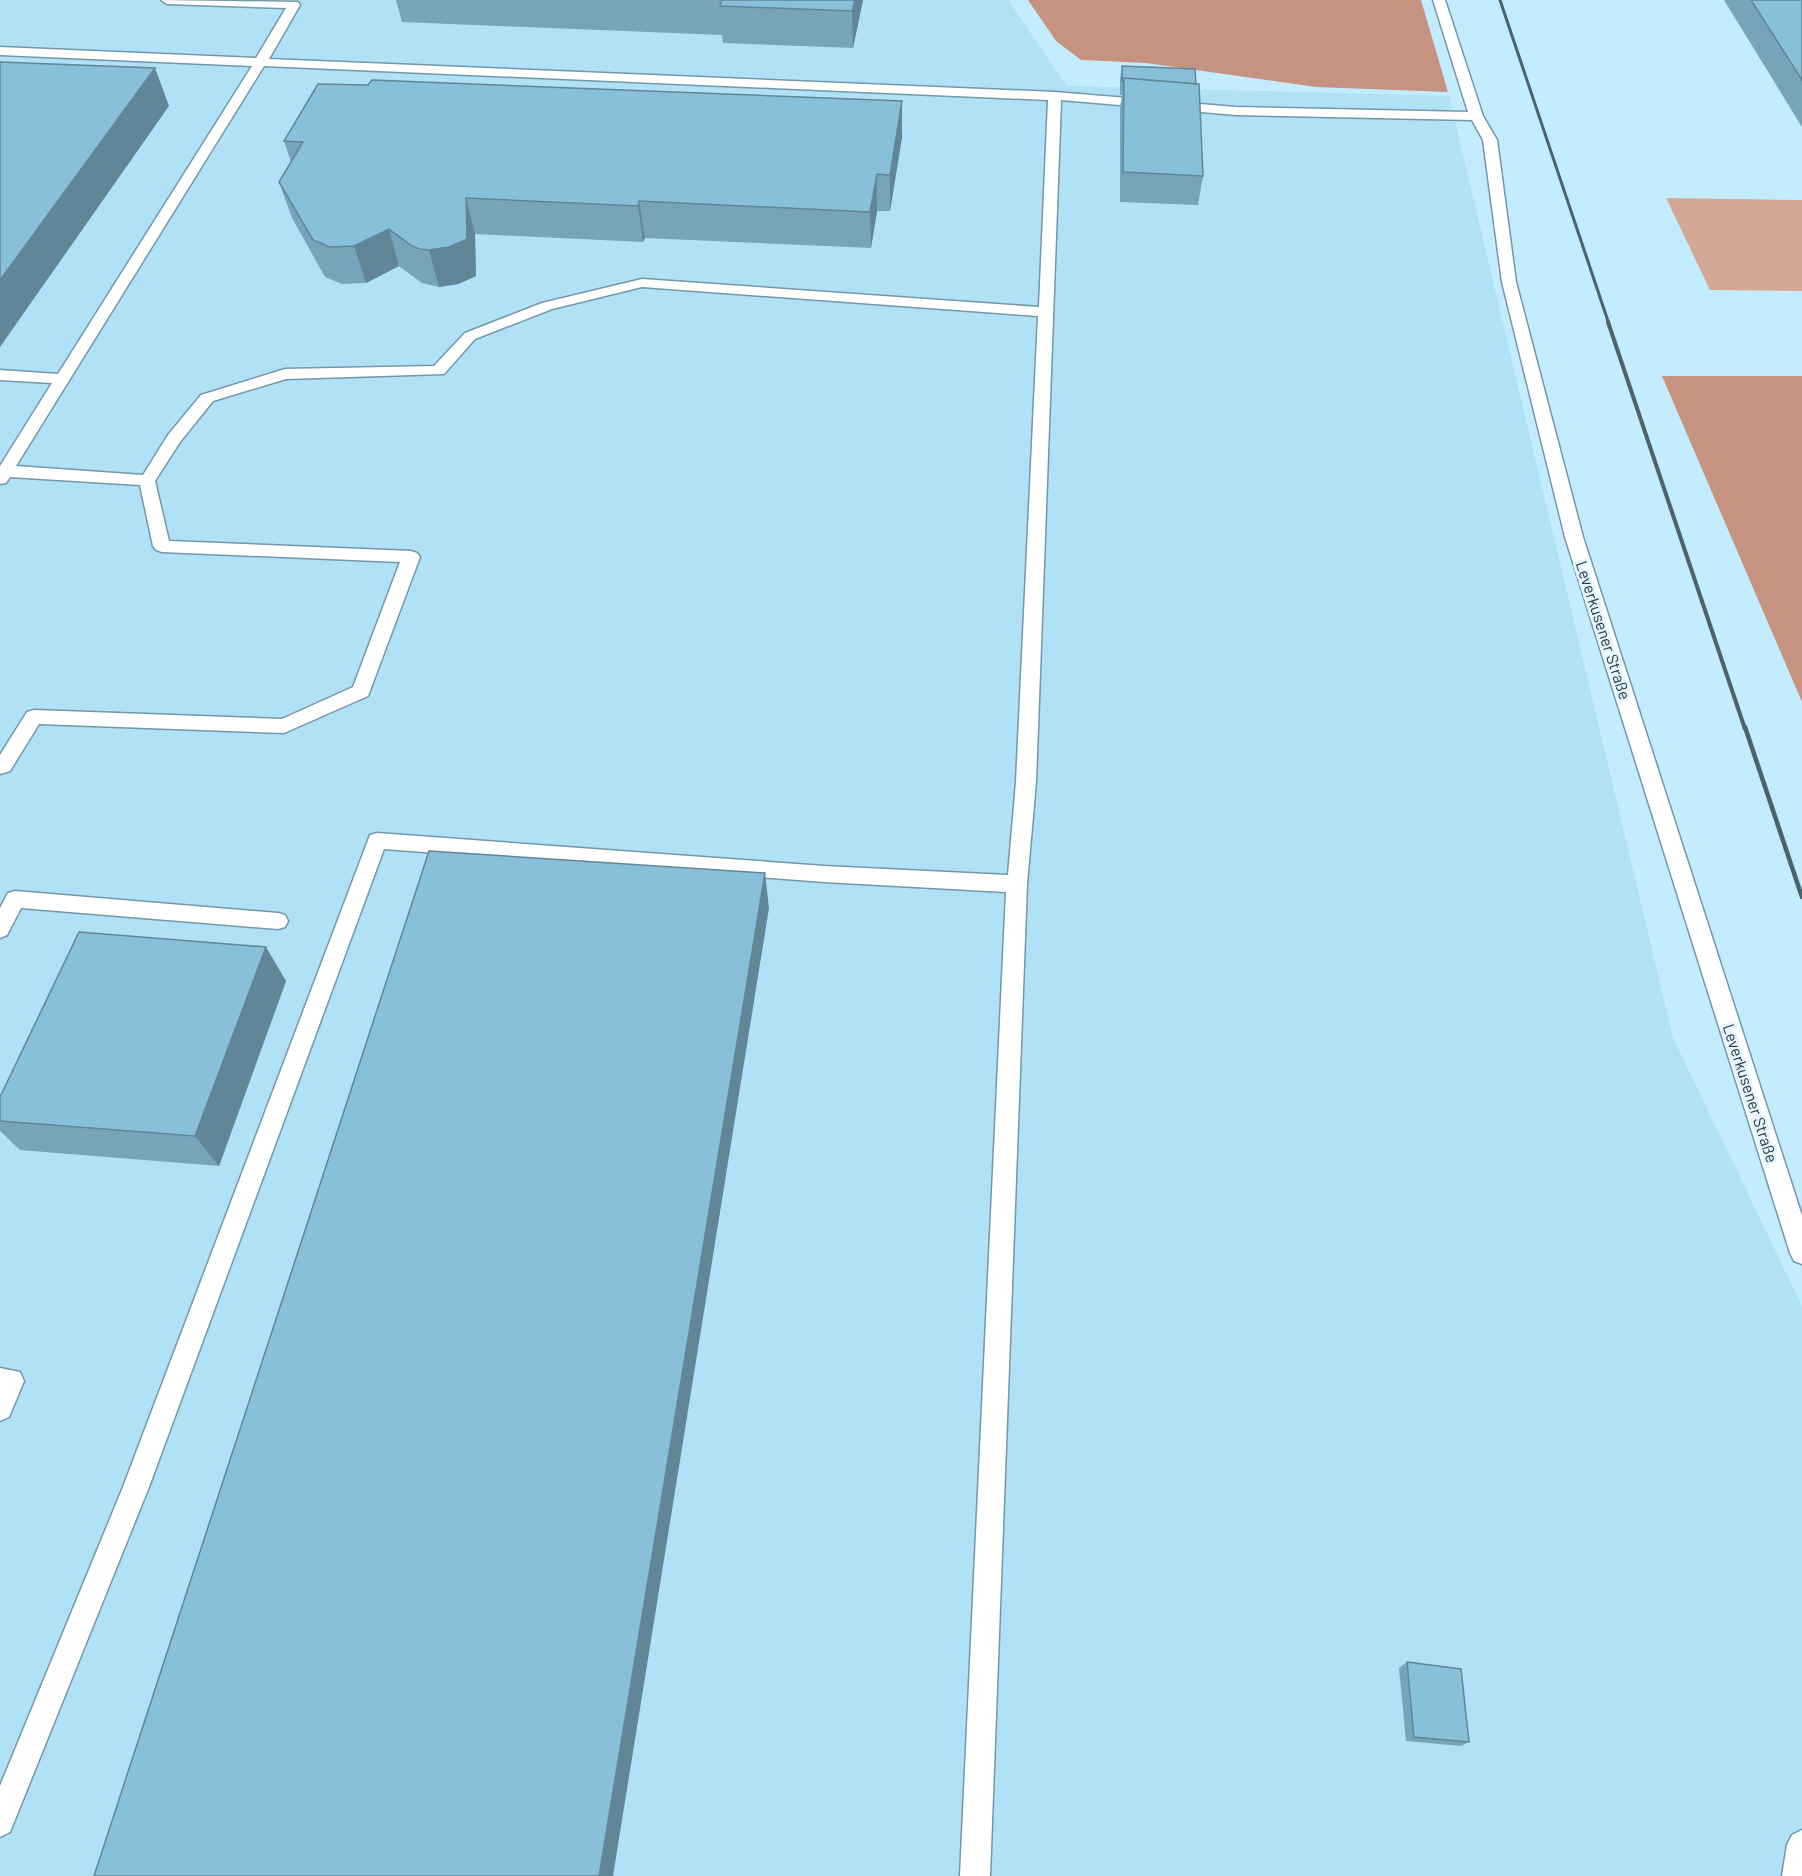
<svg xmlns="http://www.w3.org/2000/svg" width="1802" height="1876" font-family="Barlow,sans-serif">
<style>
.built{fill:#b0e1f7}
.green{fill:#d5a797}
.forest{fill:#c69381}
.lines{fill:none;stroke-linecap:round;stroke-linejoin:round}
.lane-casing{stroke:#7298aa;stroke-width:3}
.lane{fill:#fff;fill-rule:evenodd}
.rail-far2{stroke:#4c626c;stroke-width:3}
.rail-far1{stroke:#4c626c;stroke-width:4}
.rail{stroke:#4c626c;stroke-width:4.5}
.wall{fill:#76a5bb}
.shaded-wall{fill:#608698}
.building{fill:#89c0d9;stroke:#608698;stroke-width:1.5}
.labels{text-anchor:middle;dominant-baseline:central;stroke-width:6;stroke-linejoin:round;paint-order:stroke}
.street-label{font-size:16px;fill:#27373e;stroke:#e5f5fd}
</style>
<rect width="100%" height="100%" fill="#c4ecff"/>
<path class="built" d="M0,0H1008L1067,86L1449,96L1673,1038L1802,1306V1876H0Z"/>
<path class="green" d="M1666,198L1802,200V291L1710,290Z"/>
<path class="forest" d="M1028,0H1421L1448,92L1316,87L1146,63L1081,60L1056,41Z
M1662,376H1802V702Z"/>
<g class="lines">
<defs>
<path id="lane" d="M161,0L298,2L300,5L269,59L1055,92L1236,107L1468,112L1433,0H1445L1483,116L1497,140L1516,282L1583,537L1802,1216V1264L1794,1261L1790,1253L1565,537L1502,282L1483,140L1472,120L1236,115L1061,100L1036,782L1027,884L990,1876H960L1006,892L824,882L384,849L149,1487L10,1832L0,1837V1786L123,1487L370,835L377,833L824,866L1008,875L1016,782L1038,316L642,287L552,309L475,339L444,374L286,379L213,401L180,442L155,481L169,541L411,551L417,553L420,557L368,696L284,733L39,724L10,771L0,774V755L27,712L34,710L282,719L353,687L400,562L162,552L156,550L153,546L140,485L10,477L6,483L0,484V466L52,383L0,380V370L58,374L252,66L0,55V47L256,58L286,8L167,4ZM264,66L1048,100L1039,307L642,279L542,303L465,333L434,366L285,369L201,395L168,435L143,475L16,466Z
M15,891L278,913L285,915L288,921L285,927L278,929L21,908L7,935L0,938V908L8,893Z
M0,1368L20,1372L24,1381L9,1417L0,1421Z
M1802,1830V1876H1782L1787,1845L1792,1835Z"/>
</defs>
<use href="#lane" class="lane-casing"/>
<use href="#lane" class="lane"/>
<path class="rail-far2" d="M1500,0L1609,324"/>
<path class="rail-far1" d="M1608,322L1745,729"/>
<path class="rail" d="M1745,727L1802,897"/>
</g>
<path class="wall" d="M396,0H863L853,48L723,43L722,35L402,22Z
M1724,0H1802V127Z
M1122,66L1196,84L1203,176L1198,205L1120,202V107L1122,95H1120V79Z
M902,137L890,211H877L871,248L645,238L643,242L475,234L476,276L458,284L439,287L422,283L399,266L366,283L342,284L325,277L292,218L279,182L291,162L284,141Z
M286,981L219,1166L20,1150L0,1131V1097Z
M1407,1662L1469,1742L1461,1746L1406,1741L1399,1668Z"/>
<path class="shaded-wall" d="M855,0H863L853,48L852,11Z
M155,68L169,106L0,347V280Z
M902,101V137L890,211V175Z
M877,174V211L871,248L870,212Z
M466,198L475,234L476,276L458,284L439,287L429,250Z
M639,201L645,238L643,242L638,206Z
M389,229L399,266L366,283L354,246Z
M765,873L769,908L613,1876H599Z
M266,947L286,981L219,1166L195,1136Z"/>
<path class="building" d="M722,0H855L852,11L720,6Z
M1751,0H1802V80Z
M0,62L155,68L0,280Z
M1122,66L1195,69L1196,84L1124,78L1123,82H1122Z
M1124,78L1199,84L1203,176L1123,172Z
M372,80L902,101L890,175L877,174L870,212L639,201L638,206L466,198L467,239L449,247L429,250L420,249L412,246L389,229L354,246L330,247L313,240L279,182L303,142L284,141L318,84L368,85Z
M429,851L765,873L599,1876H94Z
M79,932L266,947L195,1136L0,1121V1097Z
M1407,1662L1461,1669L1469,1742L1414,1737Z"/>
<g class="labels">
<g class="street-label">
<text transform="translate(1604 630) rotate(72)">Leverkusener Straße</text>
<text transform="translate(1751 1093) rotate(72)">Leverkusener Straße</text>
</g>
</g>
</svg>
